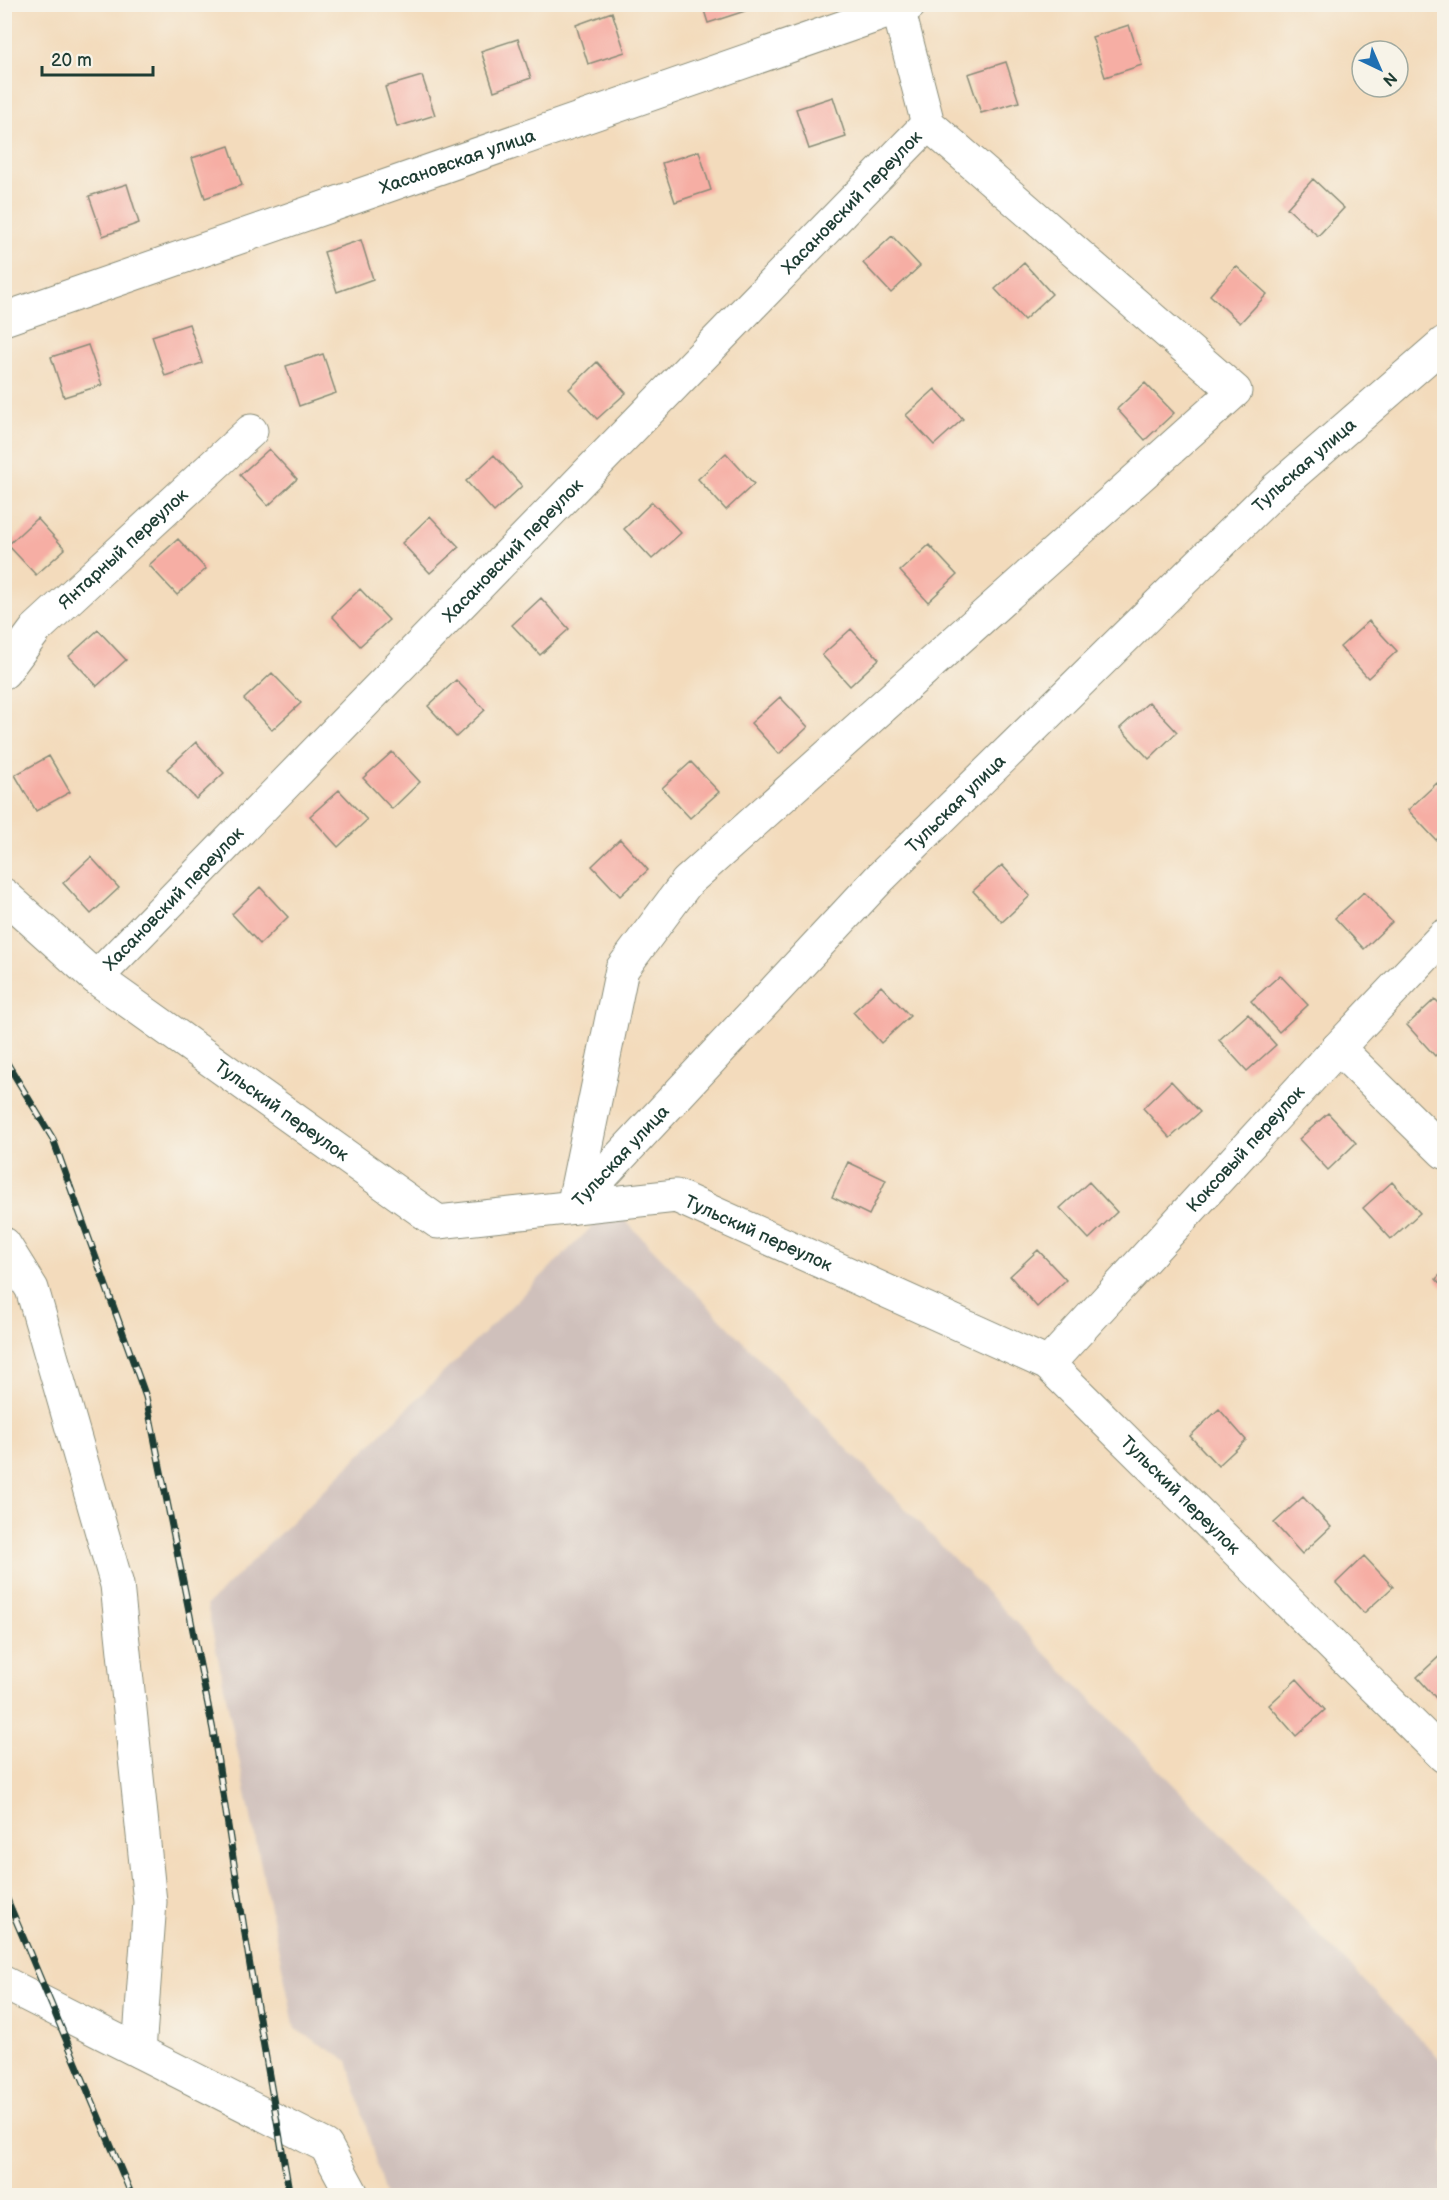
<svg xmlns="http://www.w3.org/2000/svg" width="1449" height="2200" font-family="'Balsamiq Sans',sans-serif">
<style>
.industrial{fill:#cfc0bb}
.building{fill:#f6aea4}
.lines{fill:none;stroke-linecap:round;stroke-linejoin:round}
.minor-casing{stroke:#898c78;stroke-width:35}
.tertiary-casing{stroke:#898c78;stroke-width:35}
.minor{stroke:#fff;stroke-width:33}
.tertiary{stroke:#fff;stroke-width:33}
.rail-casing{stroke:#1f3d34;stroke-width:7}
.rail{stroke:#f7f3e8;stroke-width:4.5;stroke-dasharray:14;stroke-linecap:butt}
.labels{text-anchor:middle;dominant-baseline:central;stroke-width:4.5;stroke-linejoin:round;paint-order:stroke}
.street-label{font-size:18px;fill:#1f3d34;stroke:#f7f3e8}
</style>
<rect width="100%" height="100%" fill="#f7f3e8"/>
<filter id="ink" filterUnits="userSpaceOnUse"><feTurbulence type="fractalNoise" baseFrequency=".0167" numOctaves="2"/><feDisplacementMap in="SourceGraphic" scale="12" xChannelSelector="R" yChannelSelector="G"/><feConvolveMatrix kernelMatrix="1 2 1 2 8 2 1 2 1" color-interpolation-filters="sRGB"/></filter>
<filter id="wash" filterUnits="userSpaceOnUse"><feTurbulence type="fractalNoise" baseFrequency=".008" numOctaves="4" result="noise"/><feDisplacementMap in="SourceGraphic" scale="24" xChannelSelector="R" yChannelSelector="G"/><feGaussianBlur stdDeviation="1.35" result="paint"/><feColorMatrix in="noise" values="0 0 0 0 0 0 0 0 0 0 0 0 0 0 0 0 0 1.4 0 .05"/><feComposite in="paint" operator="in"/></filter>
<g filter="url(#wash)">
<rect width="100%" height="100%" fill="#f3dbbc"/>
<path class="industrial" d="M612,1207L1444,2063V2195H385L348,2061L295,2029L207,1605Z"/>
<g id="blocks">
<path class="building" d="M702,4H743L745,11L708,23Z
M612,12L625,52L588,64L576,25Z
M1129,25L1142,65L1105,77L1092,37Z
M518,39L531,78L494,91L481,51Z
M1006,62L1019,102L981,113L968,74Z
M422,76L435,115L397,127L385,87Z
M833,97L846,137L809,149L796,109Z
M229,146L242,185L205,198L192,158Z
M699,151L711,190L675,202L662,163Z
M1313,179L1344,208L1318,236L1287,208Z
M127,184L139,223L103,236L89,196Z
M892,236L920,266L891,293L863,263Z
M361,240L373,279L337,292L324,252Z
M1024,263L1052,294L1024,320L995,289Z
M1236,266L1267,294L1240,323L1210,295Z
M189,324L202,363L165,376L152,336Z
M88,345L102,385L64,397L51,357Z
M323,354L336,393L299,406L286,366Z
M597,362L626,393L597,419L569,389Z
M1145,383L1174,413L1145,440L1117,409Z
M935,389L963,419L934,445L906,415Z
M269,449L297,479L268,506L240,475Z
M726,453L754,484L726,510L698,479Z
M494,455L522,486L494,512L466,481Z
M652,502L681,533L652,559L624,529Z
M430,516L459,547L430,573L402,543Z
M37,518L65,549L36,575L8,545Z
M178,539L206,569L177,595L149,565Z
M929,545L957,575L928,602L900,571Z
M360,589L389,620L360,646L332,616Z
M541,598L569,629L540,655L512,625Z
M1369,621L1397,651L1368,678L1340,647Z
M851,629L879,659L850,686L822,655Z
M98,630L126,660L97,686L69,656Z
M272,673L301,703L272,730L244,699Z
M456,680L485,710L456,737L428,706Z
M780,697L808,727L779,754L751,723Z
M1149,702L1177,732L1149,759L1120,728Z
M196,742L224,773L196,799L167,769Z
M392,752L420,782L392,809L363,778Z
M49,756L70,792L36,811L15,775Z
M691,762L719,792L690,818L662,788Z
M1437,783L1444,791V833L1436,840L1408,810Z
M339,790L367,820L338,847L310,816Z
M620,839L648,870L620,896L592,866Z
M91,857L119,888L91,914L63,883Z
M1002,865L1030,896L1002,922L973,891Z
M260,887L288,917L260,944L232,914Z
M1364,892L1392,922L1364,949L1335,918Z
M1280,975L1308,1005L1279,1032L1251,1001Z
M881,986L910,1016L881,1043L853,1012Z
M1435,999L1444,1008V1047L1435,1056L1407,1025Z
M1248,1014L1276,1045L1247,1071L1219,1040Z
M1171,1081L1200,1112L1170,1138L1143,1108Z
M1328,1113L1356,1143L1328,1170L1299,1139Z
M848,1162L886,1180L869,1215L832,1197Z
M1089,1182L1117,1212L1089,1239L1060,1208Z
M1392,1182L1420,1213L1391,1239L1363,1208Z
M1038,1250L1066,1280L1037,1307L1010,1276Z
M1444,1271V1288L1436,1279Z
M1219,1409L1246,1440L1218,1466L1190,1436Z
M1303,1497L1331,1527L1302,1554L1274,1523Z
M1364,1556L1393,1587L1364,1613L1336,1583Z
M1444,1652V1707L1417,1677Z
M1297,1679L1325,1710L1296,1736L1269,1705Z"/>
</g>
</g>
<g filter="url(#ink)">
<use href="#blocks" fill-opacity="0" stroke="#898c78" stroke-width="1.5"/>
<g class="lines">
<defs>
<g id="minor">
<path id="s1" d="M4,319L910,4"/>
<path id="s2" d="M4,672L36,629L251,431"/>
<path id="s3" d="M4,895L96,978L438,1222L676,1196L1048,1364L1444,1756"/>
<path id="s4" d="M96,978L928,124"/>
<path d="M1338,1048L1444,1152"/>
<path d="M573,1207L622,969L687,882L1235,391L928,124L898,8"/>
<path id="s5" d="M573,1207L880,878L1276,489L1444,343"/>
<path d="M4,1244L32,1289L117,1585L150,1902L139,2051"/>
<path id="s6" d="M1048,1364L1338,1048L1444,936"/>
</g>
<path id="tertiary" d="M4,1983L326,2146L353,2196"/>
</defs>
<use href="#minor" class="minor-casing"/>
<use href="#tertiary" class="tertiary-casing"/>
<use href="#minor" class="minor"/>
<use href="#tertiary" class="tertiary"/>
<defs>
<path id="rail" d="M4,1058L53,1139L146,1397L213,1730L250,1966L290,2196
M4,1892L132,2196"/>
</defs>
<use href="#rail" class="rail-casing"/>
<use href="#rail" class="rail"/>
</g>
</g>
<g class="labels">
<g class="street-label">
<text stroke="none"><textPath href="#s1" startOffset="480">Хасановская улица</textPath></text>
<text stroke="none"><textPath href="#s4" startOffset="1083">Хасановский переулок</textPath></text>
<text stroke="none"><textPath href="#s5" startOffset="1042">Тульская улица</textPath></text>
<text stroke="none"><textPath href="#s2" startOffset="172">Янтарный переулок</textPath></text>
<text stroke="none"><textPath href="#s4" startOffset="597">Хасановский переулок</textPath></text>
<text stroke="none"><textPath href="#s5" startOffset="556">Тульская улица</textPath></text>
<text stroke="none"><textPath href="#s4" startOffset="111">Хасановский переулок</textPath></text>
<text stroke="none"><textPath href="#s3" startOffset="352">Тульский переулок</textPath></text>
<text stroke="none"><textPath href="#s6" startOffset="292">Коксовый переулок</textPath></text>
<text stroke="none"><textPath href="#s5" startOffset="70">Тульская улица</textPath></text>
<text stroke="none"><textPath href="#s3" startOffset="874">Тульский переулок</textPath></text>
<text stroke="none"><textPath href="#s3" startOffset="1378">Тульский переулок</textPath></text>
</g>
</g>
<rect width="1449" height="2200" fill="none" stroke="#f7f3e8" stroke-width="24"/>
<g transform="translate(1380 69) rotate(136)"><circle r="28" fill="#f7f3e8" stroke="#a1aaa0" stroke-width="1.5"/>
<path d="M0-4.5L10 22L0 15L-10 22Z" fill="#1f6fb2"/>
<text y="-9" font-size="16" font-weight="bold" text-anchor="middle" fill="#1f3d34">N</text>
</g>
<path d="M42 66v9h111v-9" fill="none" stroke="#1f3d34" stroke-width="3"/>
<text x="51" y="66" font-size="18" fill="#1f3d34" stroke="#f7f3e8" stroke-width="4.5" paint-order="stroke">20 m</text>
</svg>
